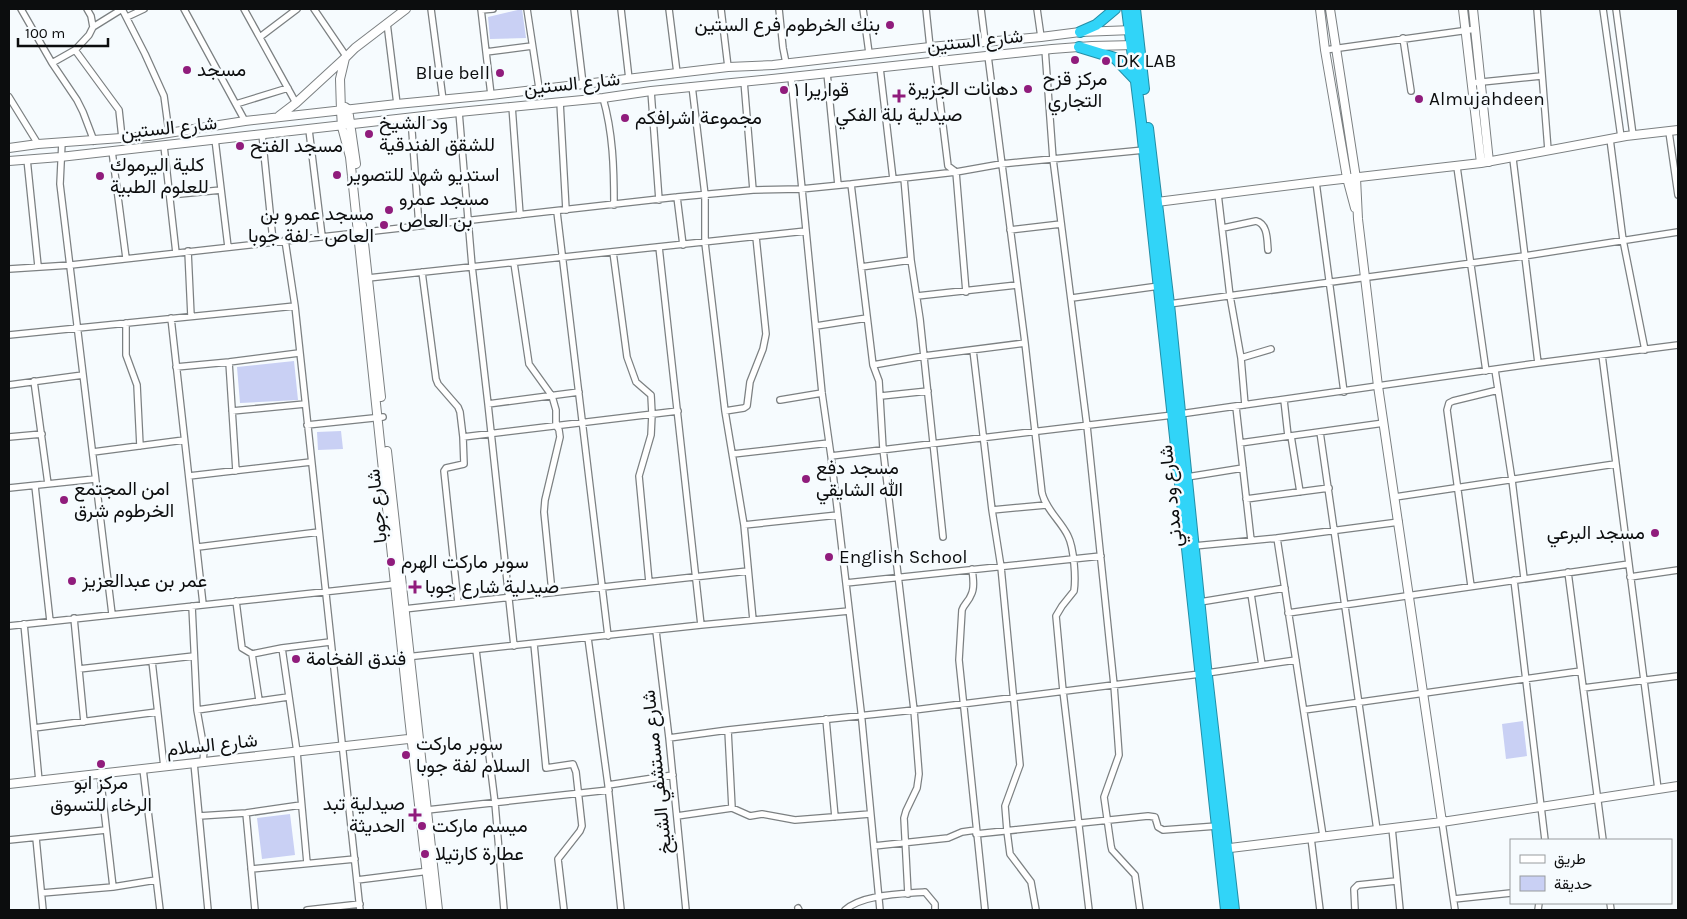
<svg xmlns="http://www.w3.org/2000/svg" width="1687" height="919" font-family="Karla,Vazirmatn,sans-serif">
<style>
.green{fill:#c9d0f4}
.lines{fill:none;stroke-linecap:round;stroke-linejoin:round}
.street-casing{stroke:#7c8082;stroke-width:8}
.secondary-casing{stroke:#7c8082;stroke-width:10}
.highway-casing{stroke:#248ea6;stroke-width:12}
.street{stroke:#fff;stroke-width:5.5}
.secondary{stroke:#fff;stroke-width:8}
.highway{stroke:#31d4f8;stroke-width:10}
.poi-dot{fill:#901c7c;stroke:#f6fbfe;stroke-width:2}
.labels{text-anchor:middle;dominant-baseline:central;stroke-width:5;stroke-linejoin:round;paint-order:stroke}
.poi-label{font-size:19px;fill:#0c0d0e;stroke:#f6fbfe;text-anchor:start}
.street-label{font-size:19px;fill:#0c0d0e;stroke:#f6fbfe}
</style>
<rect width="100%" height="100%" fill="#f6fbfe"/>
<path class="green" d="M522,9L526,38L490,39L488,17Z
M294,361L298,400L240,403L237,367Z
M341,431L343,449L318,450L317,432Z
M1523,721L1527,756L1506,759L1502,724Z
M290,814L295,855L262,859L257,818Z"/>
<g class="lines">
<defs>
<path id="street" d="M21,9L52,63L75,50L89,35L93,27L122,9
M87,9L91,16L93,27
M122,9L145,54L164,96L169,133
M184,9L245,121
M244,9L296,103
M314,9L346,56
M431,9L443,100
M481,9L491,95
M527,9L539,88
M574,9L583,84
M621,9L629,79
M669,9L677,73
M721,9L728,67
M779,9L783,48L786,63
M863,9L869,53
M926,9L930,47
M981,9L985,41
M1037,9L1041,37
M1537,9L1548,150
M1603,9L1621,137
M1616,9L1633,135
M481,10L493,9
M127,17L144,9
M387,23L397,104
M260,37L297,9
M1403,38L1411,91
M1045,49L1053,159L1087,426L1114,685L1119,755L1104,797L1111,846L1112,850L1135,875L1140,910
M75,50L119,110L122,138
M1325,50L1476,29
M486,52L532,46
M988,56L1025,343L1042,493C1046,510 1061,521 1068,536C1074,548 1076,578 1074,591L1062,606L1056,616L1063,691L1089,910
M935,61L948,166L956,172L966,292
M52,63L77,100L83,112L94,141
M880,68L893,179
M827,73L838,185
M791,77L822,393L831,456L861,711L880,910
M744,81L753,190
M1472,83L1541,76
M692,86L705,195V243L725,411L744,525L753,620
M651,91L659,200
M9,97L38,144
M603,98C613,133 614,168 614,205
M560,102L566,210
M236,104L288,88
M512,106L520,215
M459,112L472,266L488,404L514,646
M411,118L419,226
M309,130L322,236
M1669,132L1678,195
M262,134L273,241
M215,139L228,247
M1610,139L1623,240L1645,350
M62,142L60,184L112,614
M164,146L176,253
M112,151L126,258
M27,159L38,266
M1513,159L1538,363
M1457,167L1486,371
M904,178L911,260L920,319L943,537
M1316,182L1344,392
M851,184L873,365L879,381L883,449L914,710L919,774L917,788L906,811L904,818L908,894
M1218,194L1230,296L1241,358L1245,405
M170,195L221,190
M677,197L683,245
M557,212L608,636
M1223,228L1256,221C1268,224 1267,240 1268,250
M1010,230L1061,224
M285,240L295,306L360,910
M659,247L701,625
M188,251L191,316
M613,252L627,357L636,382L651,395L652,414L651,435L639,476L649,582
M514,263L529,364L552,396L556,410V425L559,430L560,437L545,500L544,512L552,592
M861,267L911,260
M9,269L71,265L677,197L753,190L801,189L851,184L956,172L1001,164L1144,150
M422,272L436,379L438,384L458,407L460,412L463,437L464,464L446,468L444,471L458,603
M368,278L806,231
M917,296L1017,285
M1072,298L1159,286
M1169,304L1524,256L1678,232
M171,318L203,604
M126,323V355L137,385L140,446
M816,326L867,318
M9,335L295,306
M973,350L992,510L1001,567L1020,765L1005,806L1007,831L1010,854L1031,882L1036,910
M1602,355L1658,789
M1241,358L1271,349
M229,362L236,471
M873,365L924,356L1025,343
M176,367L229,362L299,353
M1495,370L1512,480L1524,578
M34,381L48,484
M9,385L83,375
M881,396L928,391
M780,400L822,393
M1284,400L1288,436
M488,404L579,392
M1236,407L1251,540
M232,411L305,404
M725,411L744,408L747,406L750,382L763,349L766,334L756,237
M1180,414L1538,363L1678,345
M307,425L383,417
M1320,432L1377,830
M1291,436L1300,492
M9,437L42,434
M463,437L678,411
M1240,443L1384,423
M93,452L184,440
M733,454L829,443
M831,456L1173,415
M189,476L311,462
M1187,477L1243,468
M35,486L50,621
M9,488L95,479
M1395,497L1615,464
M1246,499L1329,488
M992,510L1046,505
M744,525L838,515
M1277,538L1323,836
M1194,546L1277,538L1399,522
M198,547L319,532
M972,569C973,577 975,588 971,595C969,601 964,604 962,610L959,660L985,910
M1568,572L1603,840
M1630,577L1678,570
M1514,580L1545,840
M846,583L1101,556
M1471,586L1447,410L1449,403L1453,401L1498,390
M1251,594L1262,665
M236,601L242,648L252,654L282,648L330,642
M1200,602L1285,588
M192,606L197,710L204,749L203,763
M404,609L748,571
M1288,613L1629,564
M74,618L84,722
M24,624L39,781
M9,626L397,584
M656,631L669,738L686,910
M588,638L608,785L621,910
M534,644L546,768L573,764L576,772L582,826L580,831L558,859L564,910
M282,648L297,752L307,863
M476,650L495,803L504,910
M252,654L259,700
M406,657L701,625L849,611
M152,661L164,767
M79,669L194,656
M1207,673L1296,660
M1583,688L1678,676
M197,710L288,697
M1304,710L1581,671
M826,719L835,817
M34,728L157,712
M728,730L732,808
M669,738L728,730L914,710L1200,674
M194,763L208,910
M143,769L160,910
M100,774L113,887
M608,785L673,775
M427,810L609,790
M246,813L255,910
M199,816L246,813L301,805
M677,816L732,808L750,816L762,814L795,820L870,814
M1442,822L1455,910
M1392,828L1400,910
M976,834L1148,816L1155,817L1158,827L1163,830L1217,826
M36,838L43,910
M1311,838L1320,910
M9,840L106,830
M874,846L948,838L962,832L976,830
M251,869L355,859
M357,880L429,871
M42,893L113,887L156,880
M1454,899L1511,893
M1610,903L1611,910
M798,908L799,910
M307,910L360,904
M845,910C863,894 903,894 925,892L935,904V910
M1355,910L1354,889L1358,885L1396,881
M1538,910L1539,903"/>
<path id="secondary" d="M406,9L355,48L345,58L340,79L341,111L342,127L350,157L409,717L431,910
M1320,9L1325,50L1347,178L1355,208
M1330,9L1356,178L1358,219L1378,386L1442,822
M1463,9L1481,163
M1473,9L1489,162
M345,107L348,109L356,164
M279,116L296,103L345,58
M9,148L38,144L149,136L245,121L397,104L491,95L728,67L773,65L930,47L1041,37L1080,32L1133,30
M9,161L60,157L459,112L603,98L651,91L791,77L1052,49L1092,46L1135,45
M1157,202L1316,182L1481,163L1626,136L1678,130
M362,225L381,397
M387,451L438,910
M9,784L417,738
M1222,849L1442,822L1678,786"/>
<path id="highway" d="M1127,9L1141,122L1226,910
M1135,9L1144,89
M1080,32L1096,25L1115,9
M1079,47L1115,58L1135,79
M1148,128L1169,304L1206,667L1234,910"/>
</defs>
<use href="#street" class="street-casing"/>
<use href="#secondary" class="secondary-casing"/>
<use href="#highway" class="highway-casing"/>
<use href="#street" class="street"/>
<use href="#secondary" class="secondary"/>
<use href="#highway" class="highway"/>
</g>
<g class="poi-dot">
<circle cx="890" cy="25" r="5"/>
<circle cx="1075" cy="60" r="5"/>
<circle cx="1106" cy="61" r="5"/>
<circle cx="187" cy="70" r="5"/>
<circle cx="500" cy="73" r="5"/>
<circle cx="1028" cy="89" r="5"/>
<circle cx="784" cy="90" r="5"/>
<path d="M896.5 88.5h5v5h5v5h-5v5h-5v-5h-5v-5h5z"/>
<circle cx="1419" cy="99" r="5"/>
<circle cx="625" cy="118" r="5"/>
<circle cx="369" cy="134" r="5"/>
<circle cx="240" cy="146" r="5"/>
<circle cx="337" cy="175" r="5"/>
<circle cx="100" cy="176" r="5"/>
<circle cx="389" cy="210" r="5"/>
<circle cx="384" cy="225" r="5"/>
<circle cx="806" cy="479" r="5"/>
<circle cx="64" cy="500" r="5"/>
<circle cx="1655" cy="533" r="5"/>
<circle cx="829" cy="557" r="5"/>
<circle cx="391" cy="562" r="5"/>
<circle cx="72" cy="581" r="5"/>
<path d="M412.5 579.5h5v5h5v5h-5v5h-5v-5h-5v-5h5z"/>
<circle cx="296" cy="659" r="5"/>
<circle cx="406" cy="755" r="5"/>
<circle cx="101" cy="764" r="5"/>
<path d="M412.5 807.5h5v5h5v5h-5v5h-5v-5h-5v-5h5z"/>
<circle cx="422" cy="826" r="5"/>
<circle cx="425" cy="854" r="5"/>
</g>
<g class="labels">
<g class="poi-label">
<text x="880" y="25" text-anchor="end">بنك الخرطوم فرع الستين</text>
<text x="1116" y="61">DK LAB</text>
<text x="197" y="70">مسجد</text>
<text x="490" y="73" text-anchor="end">Blue bell</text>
<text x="1075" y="79" text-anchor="middle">مركز قزح<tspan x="1075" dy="22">التجاري</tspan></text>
<text x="1018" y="89" text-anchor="end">دهانات الجزيرة</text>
<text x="794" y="90">قواريرا ١</text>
<text x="1429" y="99">Almujahdeen</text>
<text x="899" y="115" text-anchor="middle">صيدلية بلة الفكي</text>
<text x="635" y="118">مجموعة اشرافكم</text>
<text x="379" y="123">ود الشيخ<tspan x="379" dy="22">للشقق الفندقية</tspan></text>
<text x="250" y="146">مسجد الفتح</text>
<text x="110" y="165">كلية اليرموك<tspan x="110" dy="22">للعلوم الطبية</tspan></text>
<text x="347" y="175">استديو شهد للتصوير</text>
<text x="399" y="199">مسجد عمرو<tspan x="399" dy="22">بن العاص</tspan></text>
<text x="374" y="214" text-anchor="end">مسجد عمرو بن<tspan x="374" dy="22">العاص - لفة جوبا</tspan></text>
<text x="816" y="468">مسجد دفع<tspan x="816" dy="22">الله الشايقي</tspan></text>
<text x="74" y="489">امن المجتمع<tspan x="74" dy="22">الخرطوم شرق</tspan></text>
<text x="1645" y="533" text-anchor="end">مسجد البرعي</text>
<text x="839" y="557">English School</text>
<text x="401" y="562">سوبر ماركت الهرم</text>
<text x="82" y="581">عمر بن عبدالعزيز</text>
<text x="425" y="587">صيدلية شارع جوبا</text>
<text x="306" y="659">فندق الفخامة</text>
<text x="416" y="744">سوبر ماركت<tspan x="416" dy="22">السلام لفة جوبا</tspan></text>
<text x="101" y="783" text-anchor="middle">مركز ابو<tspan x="101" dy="22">الرخاء للتسوق</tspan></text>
<text x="405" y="804" text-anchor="end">صيدلية تبد<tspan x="405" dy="22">الحديثة</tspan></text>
<text x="432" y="826">ميسم ماركت</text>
<text x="435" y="854">عطارة كارتيلا</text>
</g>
<g class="street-label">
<text transform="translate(975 41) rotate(-6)">شارع الستين</text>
<text transform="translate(572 84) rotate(-6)">شارع الستين</text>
<text transform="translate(169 128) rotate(-6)">شارع الستين</text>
<text transform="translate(1171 496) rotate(-96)">شارع ود مدني</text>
<text transform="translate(377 506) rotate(-96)">شارع جوبا</text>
<text transform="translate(212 745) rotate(-6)">شارع السلام</text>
<text transform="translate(657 772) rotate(-96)">شارع مستشفي الشيخ</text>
</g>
</g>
<rect width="1687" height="919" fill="none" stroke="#0c0d0e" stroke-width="20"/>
<rect x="1510" y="839" width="162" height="65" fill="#f6fbfe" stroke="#989c9e"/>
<rect x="1520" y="855" width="25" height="8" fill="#ffffff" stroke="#989c9e"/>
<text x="1554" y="864" font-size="15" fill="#0c0d0e">طريق</text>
<rect x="1520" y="876" width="25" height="15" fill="#c9d0f4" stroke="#989c9e"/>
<text x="1554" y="889" font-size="15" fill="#0c0d0e">حديقة</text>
<path d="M18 38v8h90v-8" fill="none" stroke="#0c0d0e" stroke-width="2.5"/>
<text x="25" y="38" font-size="15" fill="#0c0d0e" stroke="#f6fbfe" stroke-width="4" paint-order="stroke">100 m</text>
</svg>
